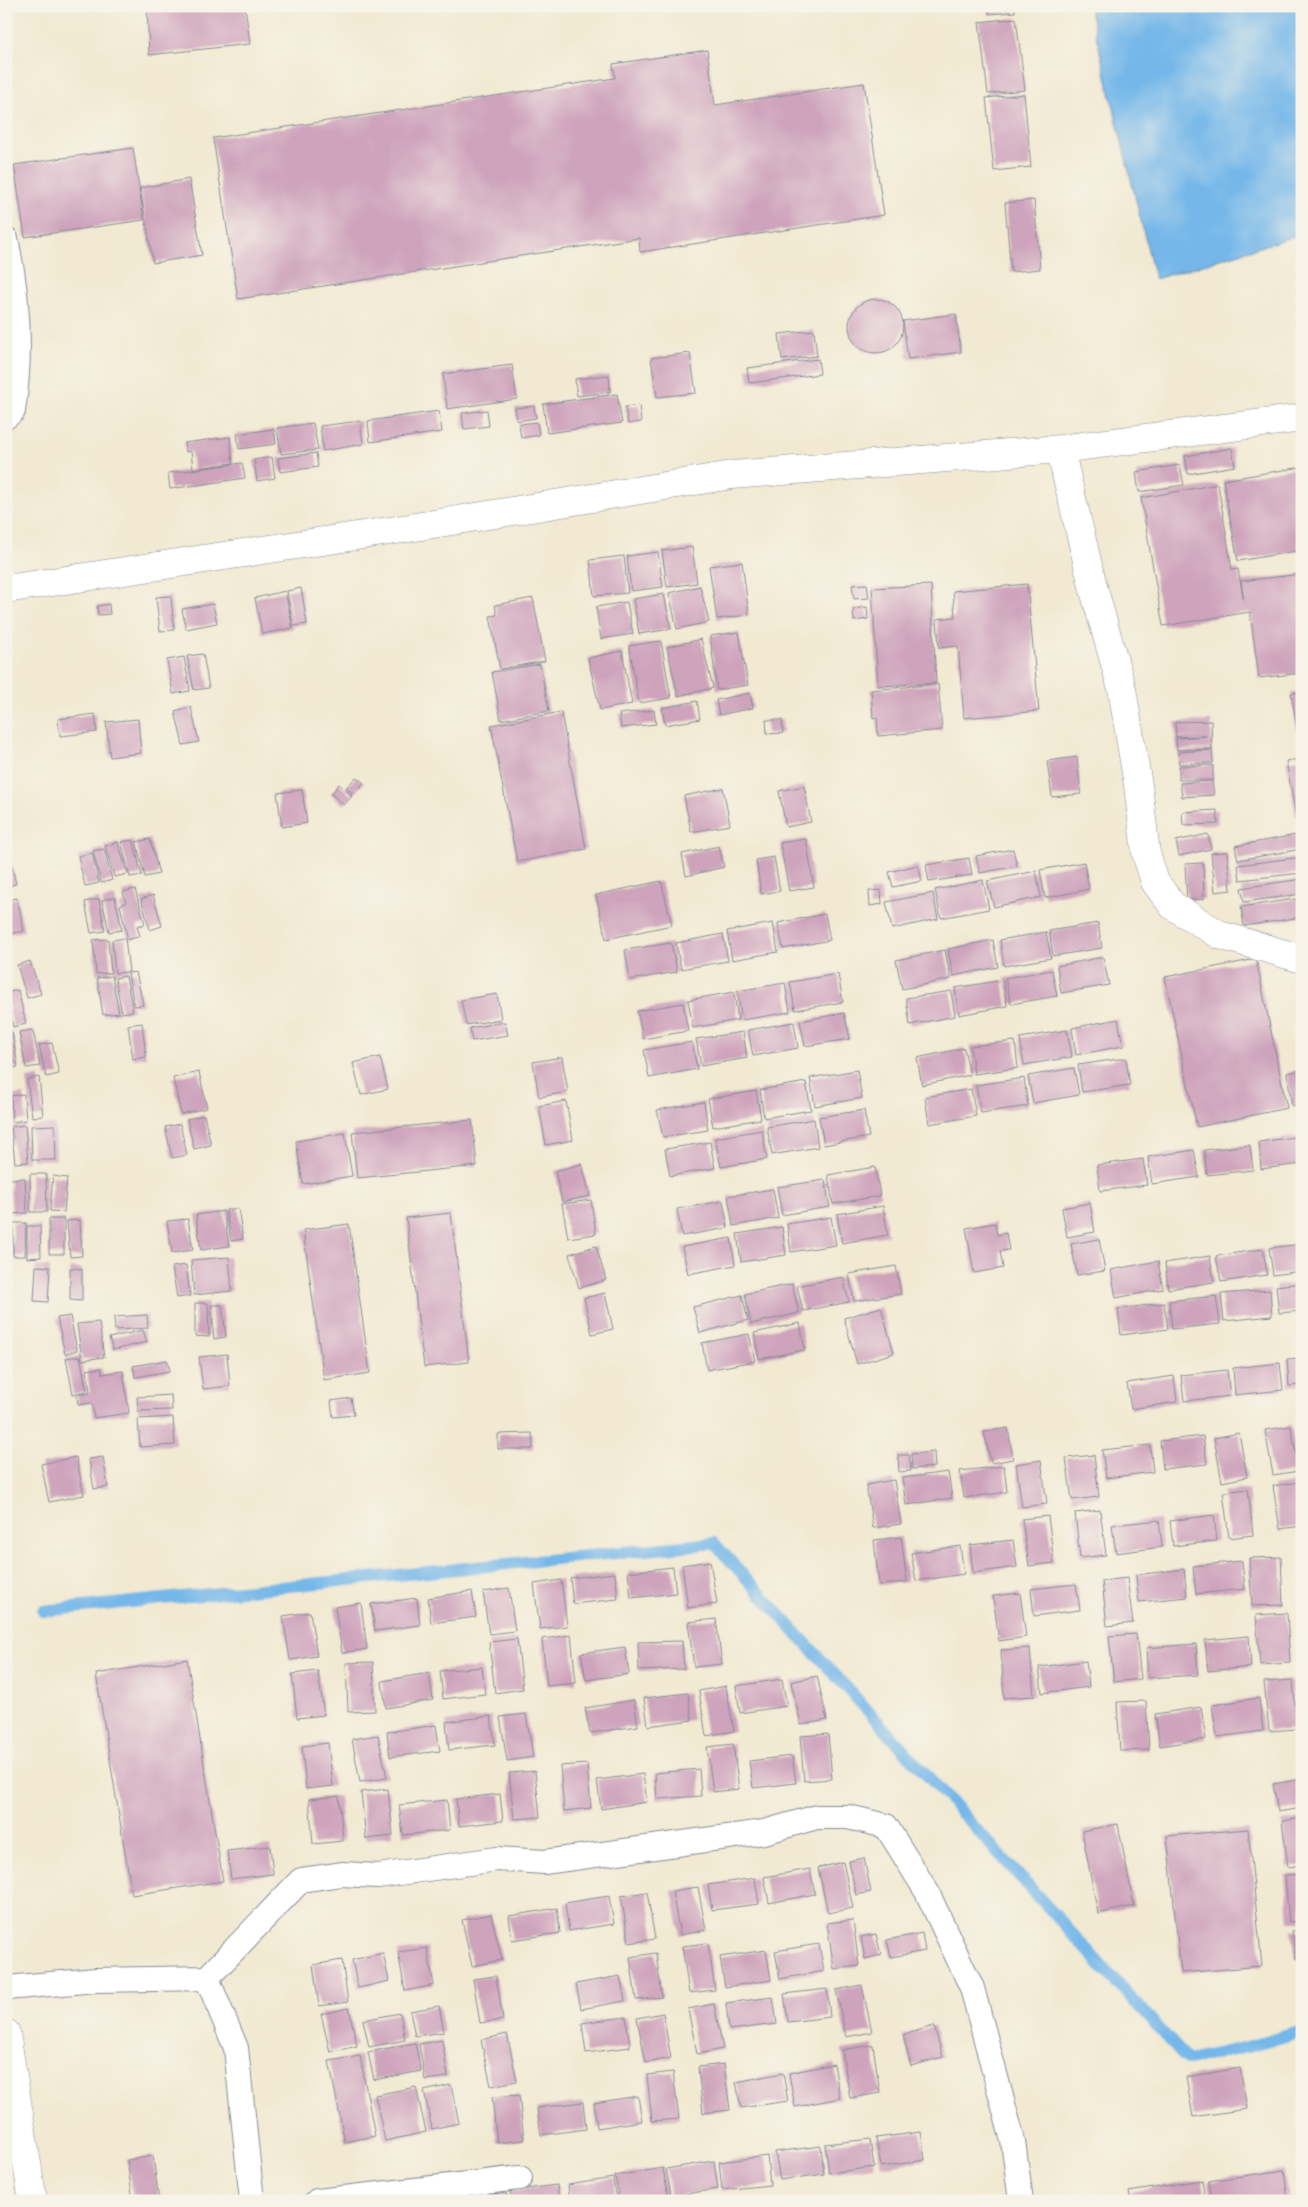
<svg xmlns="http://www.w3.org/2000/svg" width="1308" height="2207" font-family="Dekko,sans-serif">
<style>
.water{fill:#74b7e9;stroke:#4873a4}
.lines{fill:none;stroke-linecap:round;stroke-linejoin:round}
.stream{stroke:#74b7e9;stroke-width:12}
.building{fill:#cea3bc}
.service-casing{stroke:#868c98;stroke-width:26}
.minor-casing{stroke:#868c98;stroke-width:29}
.service{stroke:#fff;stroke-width:24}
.minor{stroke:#fff;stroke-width:28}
</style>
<rect width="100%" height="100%" fill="#f7f3e8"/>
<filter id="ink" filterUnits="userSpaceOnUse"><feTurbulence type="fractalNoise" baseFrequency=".02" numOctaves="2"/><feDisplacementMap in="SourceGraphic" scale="10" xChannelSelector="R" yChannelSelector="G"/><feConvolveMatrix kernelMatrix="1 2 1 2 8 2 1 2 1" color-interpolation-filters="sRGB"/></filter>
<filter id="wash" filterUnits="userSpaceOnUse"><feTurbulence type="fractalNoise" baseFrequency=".0096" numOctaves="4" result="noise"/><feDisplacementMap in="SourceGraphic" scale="20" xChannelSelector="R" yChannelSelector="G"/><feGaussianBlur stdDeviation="1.12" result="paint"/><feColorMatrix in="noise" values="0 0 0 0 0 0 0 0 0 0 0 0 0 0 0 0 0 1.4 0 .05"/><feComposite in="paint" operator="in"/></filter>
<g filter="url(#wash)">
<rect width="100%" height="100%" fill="#f1e9d1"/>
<path class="water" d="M1089,6H1302V234L1155,279Z"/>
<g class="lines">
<path class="stream" d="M43,1611L714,1543L1188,2060L1248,2047L1302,2031"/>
</g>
<g id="blocks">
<path class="building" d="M147,6H245L250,44L149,55Z
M989,6H1014L1015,12L989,14Z
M1016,18L1025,90L988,94L979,22Z
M707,50L715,105L864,83L884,215L640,252L639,238L238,299L213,138L615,78L613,64Z
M1024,94L1031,167L994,171L986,98Z
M133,148L144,220L25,237L14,165Z
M189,179L202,255L153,263L140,188Z
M1034,200L1040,269L1011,272L1005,203Z
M849 326a27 27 0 1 1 54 0a27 27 0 1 1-54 0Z
M956,314L961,352L908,359L903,321Z
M814,330L817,356L782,360L779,334Z
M690,353L696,393L657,397L651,358Z
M818,359L820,374L749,383L747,368Z
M512,365L517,399L447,409L443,374Z
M609,375L610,392L577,396L575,379Z
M617,394L622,423L547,433L543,404Z
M639,405L641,422L628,424L625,407Z
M534,406L536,418L517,421L515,408Z
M487,410L489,426L464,429L462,413Z
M439,411L442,432L370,442L368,421Z
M360,421L363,444L323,451L320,426Z
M537,422L539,435L521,438L519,424Z
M313,423L318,450L281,454L277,428Z
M274,429L276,444L239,449L237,434Z
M230,437L233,463L193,469L191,451L186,452L184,443Z
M1232,448L1235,466L1188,474L1185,456Z
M316,453L318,467L280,472L278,458Z
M272,457L275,478L257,481L254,460Z
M242,463L245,478L170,489L168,473Z
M1180,465L1184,485L1139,492L1136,472Z
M1302,467V550L1238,561L1223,480Z
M1218,484L1232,570L1238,569L1244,602L1241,581L1302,574V673L1259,678L1250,612L1163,626L1141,498Z
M692,547L697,583L667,587L662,551Z
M658,552L663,587L631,591L627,556Z
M624,556L628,593L594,596L590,560Z
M742,562L749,615L717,619L709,566Z
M867,584L869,598L854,599L852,585Z
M1027,584L1039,711L964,718L958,646L939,648L937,619L955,617L953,591Z
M931,585L936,683L878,686L872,588Z
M700,586L709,622L677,629L669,593Z
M301,588L307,624L293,626L287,591Z
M285,591L293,628L262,634L255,598Z
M664,594L671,629L639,634L633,599Z
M171,596L174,630L160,631L156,597Z
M533,598L545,661L500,669L490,616L497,615L495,605Z
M627,602L633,634L601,639L596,607Z
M109,604L110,614L98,615L97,606Z
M213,604L217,623L186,629L182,609Z
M867,607L868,619L854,621L853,609Z
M739,632L748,685L717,690L710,636Z
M701,639L713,688L678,696L667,647Z
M661,641L671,698L639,703L629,646Z
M622,651L632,704L600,710L588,658Z
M203,654L209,688L194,690L187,656Z
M184,657L190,691L173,694L167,660Z
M540,664L549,711L501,720L492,672Z
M938,684L942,730L878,736L877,717L873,718L871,690Z
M1302,692V752H1301L1291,693Z
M750,693L753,708L719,715L716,700Z
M697,701L700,719L665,725L662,708Z
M191,707L199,742L183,745L175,711Z
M654,710L656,724L621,728L619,714Z
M561,712L586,849L517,862L491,725Z
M95,714L97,732L60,736L58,719Z
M138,719L141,753L110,757L106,722Z
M766,720H782L783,733L767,734Z
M1211,721L1212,749L1177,750L1176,738L1206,736L1176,737L1175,722Z
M1212,750L1213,763L1179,764L1178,752Z
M1077,757L1081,794L1052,797L1047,761Z
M1302,759V815L1296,816L1286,761Z
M1213,765V780H1179V766Z
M356,777L364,783L353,794L346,788Z
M1212,781L1214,795L1182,797L1180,783Z
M339,784L352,796L344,805L331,794Z
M804,786L811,822L786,827L779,791Z
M723,788L730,825L691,832L684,796Z
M302,790L307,823L282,827L277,793Z
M1217,810L1218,824L1183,825L1182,812Z
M1208,834L1211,849L1179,856L1176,841Z
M1302,834V849L1238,860L1235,846Z
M150,839L159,874L145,877L136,842Z
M806,839L814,887L789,891L780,843Z
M133,840L142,875L130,877L121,842Z
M118,842L128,874L114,877L105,846Z
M719,846L724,867L686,876L682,854Z
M104,849L112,880L101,883L93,851Z
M1013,849L1017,866L980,873L976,856Z
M6,850H8L16,884L6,886Z
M1227,852L1231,890L1215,892L1211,853Z
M92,853L99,883L85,886L78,856Z
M774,857L780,891L761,894L756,860Z
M1302,857V873L1240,880L1238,865Z
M969,858L972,875L929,882L926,865Z
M1084,862L1089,889L1045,898L1040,870Z
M1203,863L1204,899L1187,900L1185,864Z
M918,865L922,881L893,887L889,872Z
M1036,871L1041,897L994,907L987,881Z
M1302,879V894L1244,902L1241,888Z
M983,880L989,909L941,918L935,890Z
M661,881L672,925L606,939L596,895Z
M135,889L145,924L137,926L140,936L128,940L120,905L126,903L123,892Z
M881,890L882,904L870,906L869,891Z
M933,893L938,919L892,929L886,902Z
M153,895L162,926L150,930L141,899Z
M115,897L122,930L109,932L102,900Z
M17,898L24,931L9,934L6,920V900Z
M1302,898V917L1244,926L1241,907Z
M99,899L105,931L91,933L85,902Z
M825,914L830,940L783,949L778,923Z
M773,923L778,952L732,960L727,931Z
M1098,923L1102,948L1053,956L1049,931Z
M1046,932L1051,958L1004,966L1000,940Z
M723,934L728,961L681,969L676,943Z
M125,938L129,972L115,973L112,940Z
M108,939L111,973L96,974L93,940Z
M993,940L998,967L953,976L948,949Z
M671,943L677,972L630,980L625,950Z
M945,950L951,979L902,989L896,960Z
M1103,957L1109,985L1061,993L1057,966Z
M1256,959L1287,1108L1197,1127L1165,977Z
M30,961L41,994L27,998L17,965Z
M1052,970L1057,996L1011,1004L1005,978Z
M136,972L143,1005L134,1006L128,973Z
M838,974L843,1002L795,1010L790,982Z
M112,976L119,1013L103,1015L97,978Z
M126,976L133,1011L122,1013L115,978Z
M1003,980L1007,1006L959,1015L955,988Z
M785,983L790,1012L742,1020L737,991Z
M18,990L26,1024L13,1027L6,993Z
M951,991L955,1016L910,1025L906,998Z
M734,992L738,1020L693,1028L688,1000Z
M497,994L501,1019L466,1025L461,1000Z
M683,1003L688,1031L643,1039L637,1011Z
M844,1013L850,1039L805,1046L800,1021Z
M1118,1019L1123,1046L1076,1055L1072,1028Z
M505,1022L508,1035L472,1041L470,1028Z
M794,1022L798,1048L753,1056L748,1030Z
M142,1023L146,1057L133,1059L128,1025Z
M33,1030L40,1066L26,1068L19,1032Z
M1067,1030L1072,1057L1024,1065L1020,1038Z
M12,1032L18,1067L6,1070V1033Z
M743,1032L747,1058L701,1066L696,1039Z
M1015,1041L1018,1068L974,1074L970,1046Z
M692,1042L697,1069L649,1078L644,1050Z
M52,1043L59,1074L46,1077L39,1045Z
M964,1048L970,1075L922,1085L917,1058Z
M380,1057L388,1089L361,1095L353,1063Z
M562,1057L568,1092L539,1097L533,1062Z
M1126,1058L1130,1085L1082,1092L1078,1065Z
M1074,1068L1079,1095L1033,1103L1028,1076Z
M857,1070L862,1098L815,1106L810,1078Z
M1301,1070L1302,1105L1292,1106L1287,1073Z
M199,1072L207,1108L181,1114L173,1078Z
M39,1077L43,1116L32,1117L27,1079Z
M1024,1078L1028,1106L981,1113L976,1085Z
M806,1082L811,1110L764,1118L760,1090Z
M971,1089L976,1116L929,1124L925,1097Z
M756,1091L761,1119L713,1127L708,1099Z
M24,1094L26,1120L12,1122L11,1096Z
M566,1101L573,1140L546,1145L539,1106Z
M704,1102L708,1130L663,1137L657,1110Z
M864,1110L869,1137L824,1145L819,1117Z
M204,1115L211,1145L194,1149L187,1119Z
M814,1119L818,1147L772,1155L767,1127Z
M472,1120L477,1166L357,1178L352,1132Z
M180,1124L187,1155L172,1158L165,1127Z
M25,1125L28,1162L15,1163L11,1127Z
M55,1125L56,1160H32L31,1126Z
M762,1130L767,1159L721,1167L715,1138Z
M345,1133L352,1176L303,1184L296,1141Z
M1302,1136V1164L1261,1169L1259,1142Z
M710,1142L715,1168L670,1176L665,1149Z
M1250,1145L1253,1170L1207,1175L1204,1150Z
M1194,1150L1199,1177L1152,1184L1148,1157Z
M1143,1159L1147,1185L1100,1191L1097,1165Z
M582,1164L590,1196L562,1202L555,1171Z
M875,1167L880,1196L833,1204L828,1175Z
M30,1174H46L47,1212H30Z
M53,1176L67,1178L64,1212L50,1211Z
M25,1178L27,1213L12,1214L10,1179Z
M825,1180L830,1207L782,1215L777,1187Z
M773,1189L778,1218L733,1226L728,1196Z
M591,1200L596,1234L568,1238L562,1204Z
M723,1201L728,1228L682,1236L677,1209Z
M1090,1203L1095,1232L1067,1237L1062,1208Z
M883,1206L888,1235L842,1243L837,1214Z
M238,1208L243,1239L231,1241L226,1210Z
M224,1211L229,1246L201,1250L196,1215Z
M451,1213L469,1362L424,1367L406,1218Z
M831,1217L836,1245L791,1252L787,1224Z
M49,1219H64V1254H49Z
M188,1219L193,1250L172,1253L167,1221Z
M80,1220L82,1256L70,1257L67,1221Z
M13,1223H26L25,1256H13Z
M995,1223L997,1235L1006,1233L1009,1250L1000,1251L1003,1268L974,1273L966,1228Z
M349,1224L370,1373L324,1380L303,1230Z
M27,1226H40L41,1257L27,1258Z
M782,1227L786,1255L741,1262L737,1234Z
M731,1238L735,1265L688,1274L682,1247Z
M1099,1239L1105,1271L1077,1275L1071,1244Z
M1302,1244V1271L1273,1275L1269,1248Z
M596,1246L606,1280L579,1288L569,1254Z
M1263,1249L1267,1275L1221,1282L1216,1256Z
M1210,1256L1214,1282L1168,1289L1165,1263Z
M229,1257L232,1291L194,1295L191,1260Z
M1158,1261L1163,1289L1116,1298L1111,1270Z
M186,1265L190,1296L177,1298L172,1267Z
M36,1266L50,1267L48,1302L34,1301Z
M896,1266L901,1294L854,1301L849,1274Z
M70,1268L82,1269V1301L70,1300Z
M843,1277L849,1302L803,1311L797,1286Z
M1302,1283V1311L1279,1313L1276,1286Z
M792,1284L799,1313L751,1324L745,1294Z
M1270,1290L1272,1316L1224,1321L1221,1294Z
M605,1293L613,1329L592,1334L584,1298Z
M742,1295L748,1320L700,1333L693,1307Z
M1216,1296L1220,1324L1172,1329L1169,1301Z
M195,1303H208L209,1337L195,1336Z
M1164,1303L1168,1329L1121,1335L1118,1309Z
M211,1305H222L226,1337L214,1339Z
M881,1307L894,1353L857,1364L844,1318Z
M147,1315L148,1328L115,1330L114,1317Z
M70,1316L77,1350L65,1354L57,1318Z
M99,1322L104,1357L82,1360L77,1324Z
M800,1323L805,1350L759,1359L754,1333Z
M143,1330L147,1342L113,1350L109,1338Z
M749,1334L755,1361L707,1370L702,1343Z
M227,1354L230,1386L203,1389L199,1357Z
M80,1356L87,1391L73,1394L66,1358Z
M1302,1358V1385L1289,1386L1287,1359Z
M167,1360L170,1371L135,1377L133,1366Z
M1280,1363L1283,1390L1235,1395L1233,1368Z
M101,1368L102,1374L123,1371L129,1413L94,1418L92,1403L78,1405L77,1395L90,1393L87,1370Z
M1227,1370L1230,1396L1184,1401L1181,1375Z
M1174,1376L1177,1402L1131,1409L1127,1383Z
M171,1395L172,1410L138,1411L137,1397Z
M351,1398L354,1415L333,1417L331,1401Z
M173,1417L175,1445L140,1447L138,1419Z
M1291,1426L1299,1471L1273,1475L1265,1430Z
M1008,1428L1013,1459L991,1463L984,1432Z
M532,1433L533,1449H498V1434Z
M1239,1433L1247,1477L1222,1482L1214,1438Z
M1203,1436L1207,1464L1163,1469L1160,1441Z
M1150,1445L1153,1472L1106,1478L1102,1450Z
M934,1452L935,1467L912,1469L911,1454Z
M898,1455H909L911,1471L899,1472Z
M1094,1455L1099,1497L1072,1500L1066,1458Z
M76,1457L84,1495L49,1502L41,1464Z
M103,1457L108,1487L94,1489L89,1459Z
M1041,1460L1047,1504L1022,1507L1016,1464Z
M1004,1466L1007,1492L964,1498L960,1471Z
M948,1472L952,1498L906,1505L902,1478Z
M894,1480L901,1524L873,1528L866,1485Z
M1300,1482L1302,1526L1280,1529L1273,1486Z
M1248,1489L1253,1535L1229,1538L1223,1492Z
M1100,1510L1106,1555L1080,1558L1075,1513Z
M1214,1515L1217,1541L1173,1546L1170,1521Z
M1048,1516L1054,1563L1029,1566L1022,1519Z
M1159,1520L1162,1547L1116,1553L1112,1525Z
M901,1537L907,1582L879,1585L874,1540Z
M1013,1540L1017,1567L973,1573L970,1545Z
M960,1546L964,1574L916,1581L911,1553Z
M1281,1557L1283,1605L1252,1606L1249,1558Z
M710,1561L717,1604L688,1608L682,1565Z
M1242,1561L1245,1589L1196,1594L1193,1566Z
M673,1567L676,1593L631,1598L628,1572Z
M1184,1569L1187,1597L1139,1602L1136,1575Z
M615,1573L618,1599L573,1604L570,1578Z
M1127,1578L1133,1623L1107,1626L1102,1581Z
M561,1580L567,1626L540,1629L534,1584Z
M1076,1584L1080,1610L1034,1616L1031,1589Z
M509,1588L515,1631L489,1634L483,1592Z
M472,1591L476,1617L431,1623L428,1598Z
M1020,1593L1026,1637L999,1641L993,1596Z
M417,1598L420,1625L375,1631L371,1604Z
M361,1603L367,1649L342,1653L335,1607Z
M310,1612L317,1656L290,1660L283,1616Z
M1287,1613L1290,1663L1260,1665L1256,1615Z
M716,1619L722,1664L694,1667L688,1622Z
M1136,1634L1141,1679L1114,1682L1109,1636Z
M571,1635L576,1683L547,1686L542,1639Z
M1249,1636L1251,1667L1208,1671L1205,1640Z
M517,1639L523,1689L495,1693L489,1642Z
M682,1641L684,1669L639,1671L638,1642Z
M1196,1644L1198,1675L1148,1678L1146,1648Z
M625,1647L629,1674L586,1680L581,1653Z
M1030,1648L1034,1696L1004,1698L1001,1650Z
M187,1659L223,1881L132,1895L96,1674Z
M1086,1661L1089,1687L1042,1693L1039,1667Z
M373,1662L375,1711L348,1712L346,1663Z
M482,1667L485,1694L443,1699L440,1671Z
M318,1671L324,1715L297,1718L292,1674Z
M429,1673L433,1700L386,1708L382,1681Z
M817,1676L827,1720L801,1725L791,1682Z
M782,1679L787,1706L740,1713L736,1686Z
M1293,1680L1297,1729L1269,1731L1264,1682Z
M726,1686L734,1731L706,1736L699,1691Z
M688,1693L692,1720L648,1726L644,1698Z
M1259,1698L1263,1731L1217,1737L1212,1705Z
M634,1700L638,1726L590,1733L585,1708Z
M1146,1701L1149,1750L1120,1751L1117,1702Z
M1201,1707L1206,1739L1160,1746L1155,1714Z
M526,1714L533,1757L507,1761L500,1717Z
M491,1716L495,1745L449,1750L446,1722Z
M436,1725L440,1751L390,1757L387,1732Z
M828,1734L832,1779L804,1781L800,1736Z
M378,1735L387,1778L360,1782L352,1739Z
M328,1743L333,1786L306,1789L302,1746Z
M733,1744L739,1789L713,1792L707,1747Z
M792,1756L796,1783L753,1788L749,1761Z
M587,1764L591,1808L564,1811L560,1766Z
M699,1769L701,1796L657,1799L655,1773Z
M535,1771L540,1817L514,1819L509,1773Z
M643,1774L647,1802L601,1809L597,1780Z
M1302,1779V1808L1278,1812L1273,1784Z
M388,1789L393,1836L366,1839L361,1792Z
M500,1794L503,1821L459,1826L456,1799Z
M339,1796L343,1841L313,1844L309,1799Z
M447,1800L450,1830L403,1835L399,1805Z
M1302,1818V1865L1288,1867L1282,1821Z
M1118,1824L1134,1906L1098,1914L1082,1831Z
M1248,1829L1262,1966L1181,1973L1167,1836Z
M270,1846L273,1874L231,1879L227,1851Z
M864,1858L871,1892L856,1895L849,1861Z
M843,1862L853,1908L828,1913L818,1868Z
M810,1869L815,1894L769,1903L764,1877Z
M1302,1874V1921L1289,1922L1285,1875Z
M755,1878L759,1904L712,1910L708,1885Z
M698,1887L706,1930L680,1935L672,1891Z
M647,1892L655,1939L629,1943L621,1896Z
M609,1896L614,1924L569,1931L565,1903Z
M557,1908L560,1933L512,1940L509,1916Z
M491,1914L502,1960L472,1966L462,1920Z
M853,1920L859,1966L834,1969L827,1923Z
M1302,1930V1958L1296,1959L1292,1931Z
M922,1933L925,1951L891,1957L887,1940Z
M876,1934L881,1955L865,1959L861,1937Z
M708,1943L715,1990L689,1993L682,1946Z
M819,1944L824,1971L780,1979L775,1951Z
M427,1948L434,1985L405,1991L398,1952Z
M766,1950L771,1980L725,1987L720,1957Z
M383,1953L389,1981L358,1988L352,1960Z
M656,1953L662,1997L636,2000L630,1957Z
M342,1960L348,2002L319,2006L313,1965Z
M496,1976L503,2020L480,2023L473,1979Z
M620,1976L625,2001L581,2009L576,1984Z
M862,1985L872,2032L846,2037L836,1990Z
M827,1989L830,2017L788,2022L784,1994Z
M773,1997L777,2024L729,2030L726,2003Z
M714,2004L723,2049L697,2054L688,2009Z
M439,2006L444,2032L415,2036L410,2011Z
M349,2008L357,2046L330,2052L321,2014Z
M400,2013L405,2040L369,2047L363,2020Z
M663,2013L671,2058L646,2063L637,2018Z
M626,2017L630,2047L586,2053L582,2023Z
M934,2026L943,2057L911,2066L903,2035Z
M507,2034L517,2081L491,2086L481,2040Z
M442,2040L448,2077L425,2080L419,2044Z
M415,2043L421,2071L374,2080L368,2052Z
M873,2045L880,2093L850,2098L842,2050Z
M360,2056L375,2136L345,2142L329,2061Z
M724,2064L730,2110L703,2113L698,2067Z
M834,2064L840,2098L795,2107L789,2073Z
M1240,2068L1247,2109L1193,2117L1186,2077Z
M673,2072L679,2119L652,2121L647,2075Z
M783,2073L788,2101L741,2108L736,2082Z
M451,2085L459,2123L432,2129L424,2091Z
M416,2087L426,2132L385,2141L375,2095Z
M519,2095L524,2140L497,2143L492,2097Z
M638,2096L642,2121L597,2128L594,2103Z
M583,2102L586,2129L541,2135L537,2108Z
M921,2132L925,2160L881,2167L876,2138Z
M870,2139L874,2167L829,2173L825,2144Z
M821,2146L824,2174L780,2180L775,2152Z
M153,2156L159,2201H133L127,2160Z
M767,2156L770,2185L722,2190L719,2162Z
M714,2161L718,2189L671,2196L666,2169Z
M663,2168L668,2196L641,2201H619L615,2176Z
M1284,2170L1288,2201H1211L1208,2181Z
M613,2178L616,2201H570L568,2185Z
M1202,2180L1205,2201H1131L1129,2192Z
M557,2185L559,2201H512L510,2191Z
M506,2193L508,2201H463L462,2199Z"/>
</g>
</g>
<g filter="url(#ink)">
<use href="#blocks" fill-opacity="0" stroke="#868c98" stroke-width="1"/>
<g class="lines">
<defs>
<path id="service" d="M6,239C19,298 22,352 13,411L6,417
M207,1978L301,1880L342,1874L378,1876L497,1859L544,1862L764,1832L817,1817H848L886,1826L927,1892L972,1988L1013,2141L1021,2201
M6,1988L96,1980L207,1978L236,2048L252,2201
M317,2201L520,2178"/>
<path id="minor" d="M1060,449L1094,590L1122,689L1138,785L1146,853L1155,882L1173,906L1220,935L1302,959
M6,589L409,528L732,475L1060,449L1302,418
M6,2033L33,2201"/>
</defs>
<use href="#service" class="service-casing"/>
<use href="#minor" class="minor-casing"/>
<use href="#service" class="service"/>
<use href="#minor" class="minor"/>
</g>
</g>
<rect width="1308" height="2207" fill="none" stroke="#f7f3e8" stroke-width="25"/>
</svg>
